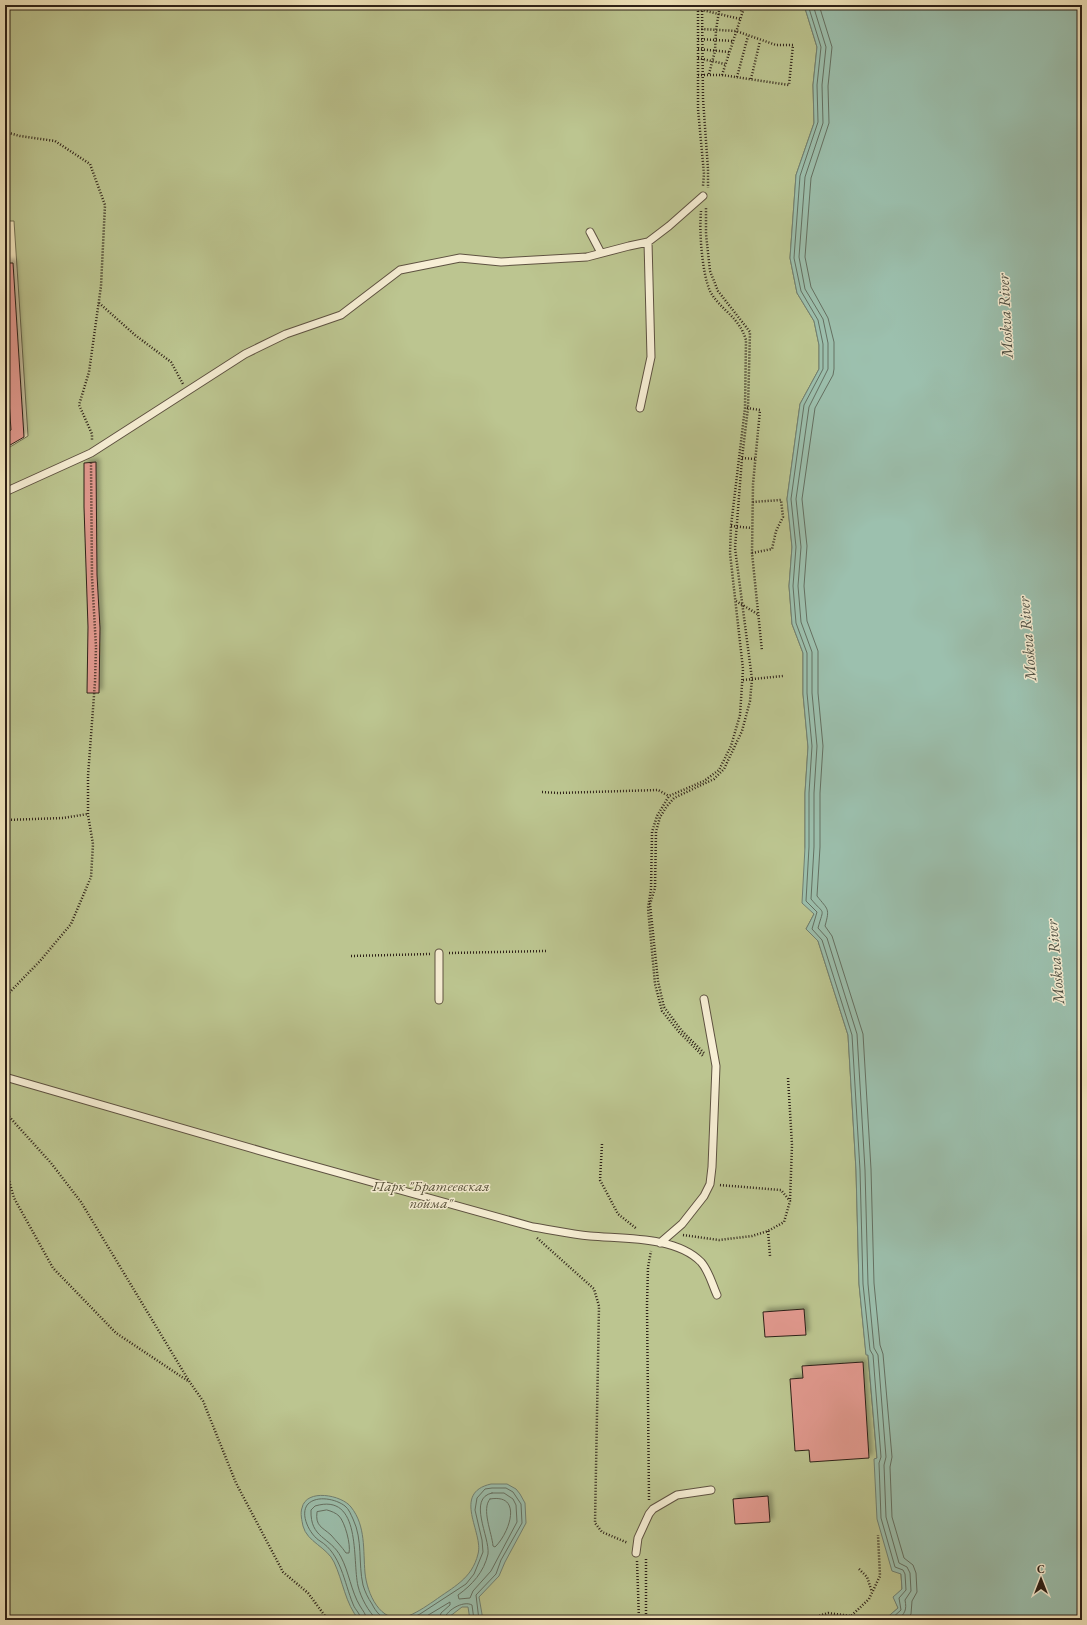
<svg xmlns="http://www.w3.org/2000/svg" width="1087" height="1625" font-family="'EB Garamond',serif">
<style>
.green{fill:#bcc590;stroke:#747254}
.water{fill:#9cc0ae;stroke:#708072}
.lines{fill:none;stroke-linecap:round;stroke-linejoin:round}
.shore{stroke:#647062;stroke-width:1}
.building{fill:#e0988d;stroke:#2d2017;filter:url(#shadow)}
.service-casing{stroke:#5e5241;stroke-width:9}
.path{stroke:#2d2017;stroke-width:2.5;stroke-dasharray:1 2;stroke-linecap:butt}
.service{stroke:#f7efd5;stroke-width:7}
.labels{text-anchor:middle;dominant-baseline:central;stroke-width:3;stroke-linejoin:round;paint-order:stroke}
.park-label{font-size:15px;font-style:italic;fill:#58523b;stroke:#f7efd5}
.water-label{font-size:16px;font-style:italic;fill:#4e5044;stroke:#f7efd5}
</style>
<defs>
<filter id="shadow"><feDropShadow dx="3.5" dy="-3.5" stdDeviation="2" flood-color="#0004"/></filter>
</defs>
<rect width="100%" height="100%" fill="#f3e7be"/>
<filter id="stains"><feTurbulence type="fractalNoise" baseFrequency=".005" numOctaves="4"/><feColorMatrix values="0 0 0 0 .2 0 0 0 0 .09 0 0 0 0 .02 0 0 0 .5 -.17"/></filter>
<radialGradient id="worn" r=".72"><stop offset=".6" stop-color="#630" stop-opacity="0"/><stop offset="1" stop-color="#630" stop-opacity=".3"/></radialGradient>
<path class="green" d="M5,5H804L817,47L813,85L814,123L796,175L790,258L797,293L814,321L819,345V369L800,404L787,499L792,547L789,586L792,624L803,653V694L808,747L805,793V847L814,914L806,929L818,941L848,1035L856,1170L859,1284L866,1354L868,1355L877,1459H875L901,1574L902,1589L894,1597L898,1608L885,1620H5V450L28,436L14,221H5Z"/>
<path class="water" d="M804,5H1082V1620H884L898,1608L893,1597L902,1589L901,1574L892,1571L877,1519L874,1459L877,1458L868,1355H866L859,1284L856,1170L848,1035L818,941L806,929L814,914L802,903L805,847V793L808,747L803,694V653L792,624L789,586L792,547L787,499L800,404L819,369V345L814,321L797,293L790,258L796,175L814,123L813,85L817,47Z
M491,1484H507L516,1489L520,1494L525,1503L526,1523L505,1562L499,1576L479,1597L483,1620H470L468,1607H462L445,1620H359C345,1603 343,1581 334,1562C327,1547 307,1542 303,1526C302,1521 300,1513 302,1508C306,1488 342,1495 351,1507C366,1526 363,1550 365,1573C367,1593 380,1624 405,1617C415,1614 425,1607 434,1601C453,1587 472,1579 478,1554C484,1533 451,1493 491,1484Z"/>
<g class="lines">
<path class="shore" d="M808,5L821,47L817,85L818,122L800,176L794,258L801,291L818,320L823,344V369L804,405L791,499L796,547L793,586L796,623L807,653V693L812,746L809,793V847L806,901L817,912L812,929L822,940L852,1035L860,1170L863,1284L870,1350L873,1355L881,1457L879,1463L881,1518L895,1567L903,1570L905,1574L906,1590L899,1598L901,1610L890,1620
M813,5L826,47L822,85L823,123L805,177L799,257L805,289L823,319L828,343V369L809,407L796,499L801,547L798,586L801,622L812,652V693L817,746L814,793V847L811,899C825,916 824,906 818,928L827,938L857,1034L865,1170L868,1284L874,1348L878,1355L886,1457L884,1465L886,1517L899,1563L907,1567L910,1573L911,1591L905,1600C907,1610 905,1613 898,1620
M819,5L832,47L828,86L829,123L811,178L805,257L811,287L828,318L834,342V369L833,375L815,408L802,499L807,546L804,586L807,621L818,651V693L823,746L820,793V847L817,896C828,910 830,908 825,926L832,936L863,1034L871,1169L874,1283L880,1345L883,1354L892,1457L890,1467L892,1517L904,1558L913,1565L916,1573L917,1592L912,1601L911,1614L907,1620
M492,1493H504L513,1499L516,1505L517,1522L491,1571L473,1591L470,1598L459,1599L458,1595C472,1585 484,1572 488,1554C490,1537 467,1498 492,1493Z
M490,1499C524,1493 509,1534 495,1547L493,1546C492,1533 481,1509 490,1499Z
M327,1510C331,1511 336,1513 339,1516C345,1522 351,1545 349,1553H346C342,1547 336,1541 331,1535C322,1527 315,1526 317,1512Z
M361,1620C361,1614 355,1610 353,1604C344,1582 341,1554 320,1541C310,1535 299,1514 308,1504C317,1495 336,1499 345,1506C349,1509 351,1515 353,1519C363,1540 358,1563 363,1585C365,1592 368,1598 372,1604C376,1612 381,1618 389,1620
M367,1620C366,1614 363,1611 360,1606C351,1591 349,1572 341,1557C330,1536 310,1539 311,1510L315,1506C362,1492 352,1560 358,1586C361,1598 368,1611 377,1620
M408,1620L420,1614L466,1584L474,1574L483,1552L482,1540L475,1510L477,1498L485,1489L492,1488H506L513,1492L521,1504L522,1523L501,1560L496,1574L476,1595L479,1620
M420,1620L450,1602V1605L441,1613L439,1620
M444,1620C445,1611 463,1600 472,1605L474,1620"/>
</g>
<path class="building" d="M5,263H13L24,437L5,448V433L11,430L5,342Z
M96,462L97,575L100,628L99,693H87L88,627L84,507V463Z
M804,1309L806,1335L765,1337L763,1312Z
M863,1362L869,1458L810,1462L809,1450L795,1451L790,1379L803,1378L802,1366Z
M768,1496L770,1522L735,1524L733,1499Z"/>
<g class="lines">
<defs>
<path id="service" d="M590,232L601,253
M640,408L651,357L648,242
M5,492L91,453L245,354L286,334L341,315L400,270L460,258L501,262L587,257L629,246L648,242L669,226L703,196
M439,1000V953
M5,1077L278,1156L533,1227C552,1230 571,1234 590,1236C623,1239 676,1236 701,1262C709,1271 712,1284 717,1295
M660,1243L682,1224L704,1196L710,1184L712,1167L716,1066L704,999
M636,1553L638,1538L649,1514L653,1509L677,1495L711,1490"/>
</defs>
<use href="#service" class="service-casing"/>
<path class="path" d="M698,5V109L704,174L703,186
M702,5L703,99L708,169V188
M698,9L740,19
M5,11L6,5
M698,39L733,41
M698,49L729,52
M698,58L725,64
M709,74L715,51L716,30L720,5
M698,75H722L789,85L793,45H776L736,31L701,29
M722,75L743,11L730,5
M737,77L748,36
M751,79L760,41
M5,132L20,136L55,141L90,164L105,205L101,286L89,372L79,405L92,434V440
M701,211C699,231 702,273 710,291C720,310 739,316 746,340L745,408L731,526L730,553L743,669L740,715L731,746L719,770L704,781L669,796L657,816L652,832L651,889L648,908L655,984L662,1011L679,1032L704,1057
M99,303L135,335L171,362L183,384
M747,408L760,410L753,484L752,553L762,651
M742,458L755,459
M731,526L752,528
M752,553L772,549L776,531L783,517L781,500L752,502
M736,601L759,615
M743,680L783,676
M542,792L558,793L658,790L669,796
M5,820L63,818L88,814
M449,953L546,951
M351,956L430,954
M5,997L40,961L71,924L91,877L93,844L88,815V776L95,682L96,647L92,577L91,463
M704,1053L682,1031L664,1007L658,981L650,904L655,888L656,832L660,817L667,806L674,798L714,779L724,769L742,731L750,701L752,679L735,548L742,458L748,408L750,332L718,291L710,271L706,234V207
M788,1078L792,1145L790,1200
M5,1112L51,1163L81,1202L189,1381L203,1401L236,1483L283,1572L308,1593L328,1620
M602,1144L600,1180L618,1214L637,1229
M5,1167L14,1198L53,1268L116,1333L188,1381
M768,1231L770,1256
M683,1235L719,1240L752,1236L768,1231L784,1222L790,1201L781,1190L719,1185
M537,1238L594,1289L599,1306L595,1523L602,1532L628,1543
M649,1500L647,1305L648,1267L651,1251
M637,1561L639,1620
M859,1569L867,1577L872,1592
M646,1618L653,1620
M646,1620V1557
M805,1620L828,1613L851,1616L869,1599L880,1576L878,1535"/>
<use href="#service" class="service"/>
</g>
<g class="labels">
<g class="park-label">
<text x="431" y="1185">Парк "Братеевская<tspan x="431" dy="17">пойма"</tspan></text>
</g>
<g class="water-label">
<text transform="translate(1005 316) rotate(-93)">Moskva River</text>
<text transform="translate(1027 639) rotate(-95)">Moskva River</text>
<text transform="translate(1055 962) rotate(-95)">Moskva River</text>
</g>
</g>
<rect width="1087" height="1625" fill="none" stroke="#f3e7be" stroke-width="20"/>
<rect x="6" y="6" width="1075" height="1613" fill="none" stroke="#2d2017" stroke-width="2"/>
<rect x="10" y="10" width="1067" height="1605" fill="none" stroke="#2d2017"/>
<g transform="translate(1041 1579)" stroke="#f7efd5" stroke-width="3" paint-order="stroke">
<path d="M0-3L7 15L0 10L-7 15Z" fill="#2d2017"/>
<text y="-6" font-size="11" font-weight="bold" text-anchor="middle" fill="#2d2017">С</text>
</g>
<rect width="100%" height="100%" filter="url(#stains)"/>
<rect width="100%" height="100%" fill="url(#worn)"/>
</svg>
